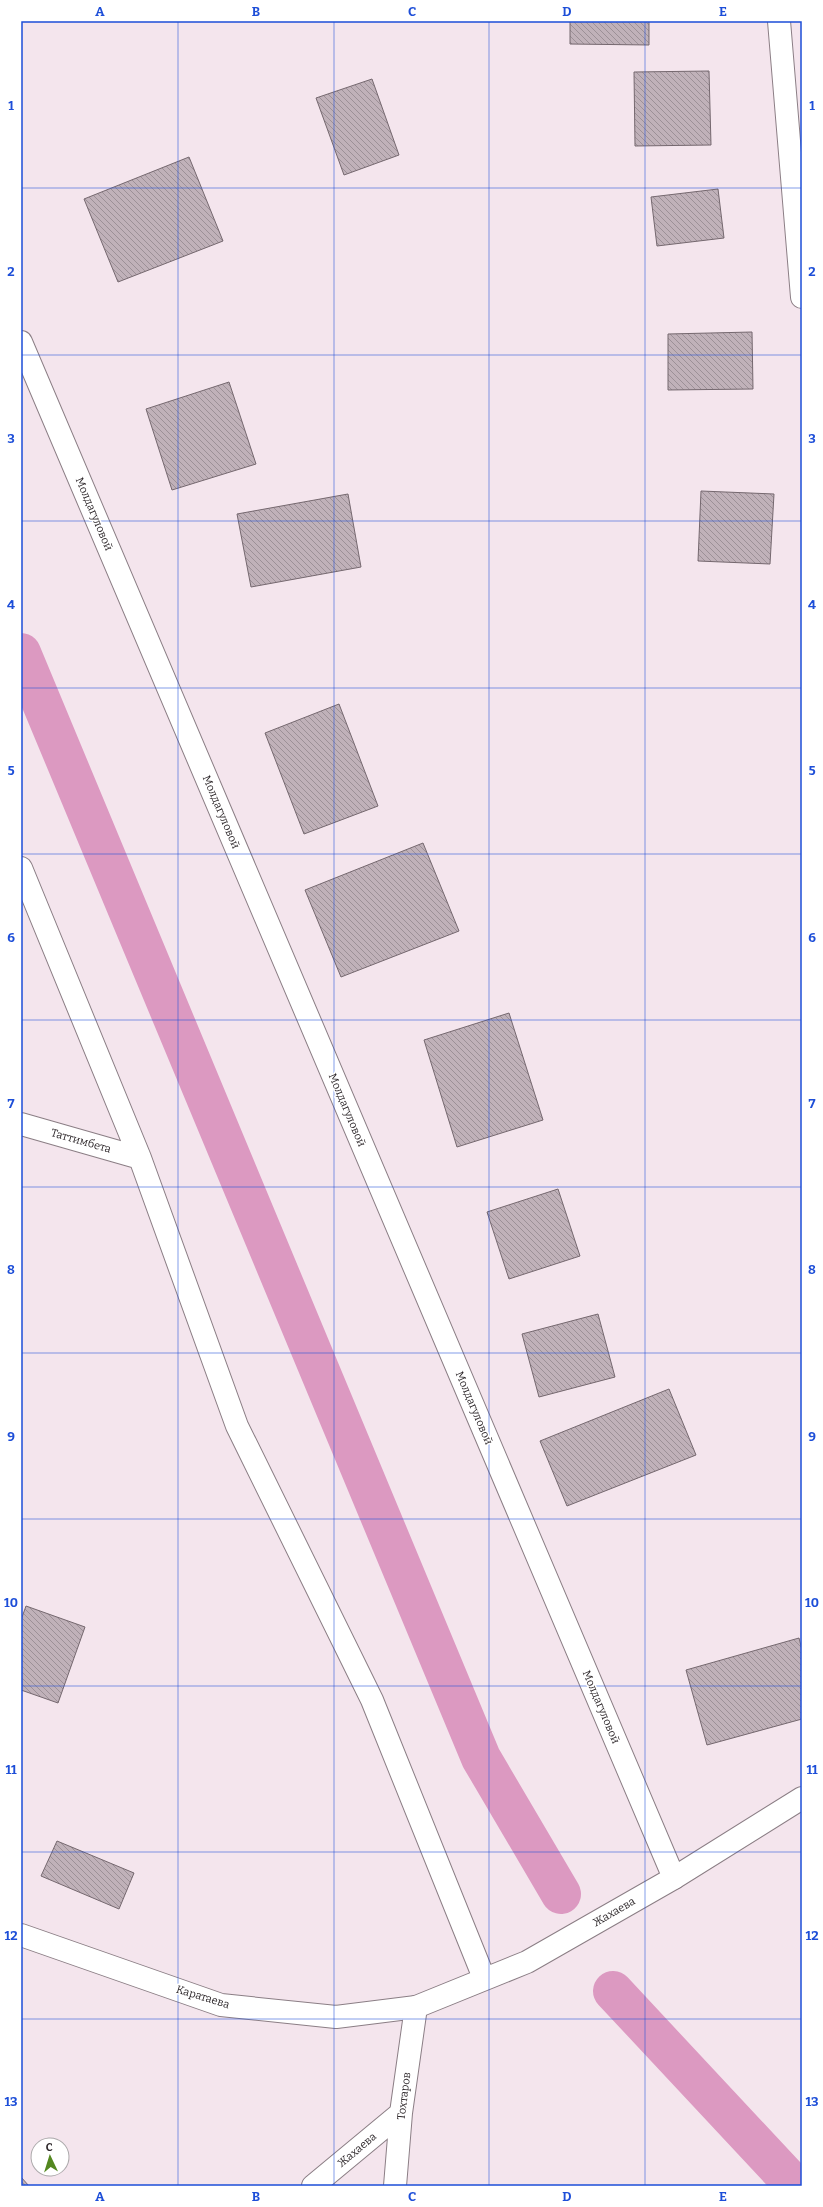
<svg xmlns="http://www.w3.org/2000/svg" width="823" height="2207" font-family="Bitter,serif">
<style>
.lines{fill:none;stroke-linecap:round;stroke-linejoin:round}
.canal{stroke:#dc99c1;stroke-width:40}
.building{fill:url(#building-back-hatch);stroke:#75686f}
.minor-casing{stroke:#8b7e85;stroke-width:24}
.tertiary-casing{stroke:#8b7e85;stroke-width:24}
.minor{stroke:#fff;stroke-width:22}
.tertiary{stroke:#fff;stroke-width:22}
.grid{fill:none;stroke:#1d4ed8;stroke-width:1;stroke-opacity:0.55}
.labels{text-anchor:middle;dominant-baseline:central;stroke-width:3;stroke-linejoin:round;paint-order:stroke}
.street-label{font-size:11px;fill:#2f292c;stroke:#fff}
.neatline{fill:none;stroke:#1d4ed8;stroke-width:1.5}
.grid-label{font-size:13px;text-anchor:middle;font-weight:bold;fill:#1d4ed8}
</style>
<defs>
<pattern id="building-back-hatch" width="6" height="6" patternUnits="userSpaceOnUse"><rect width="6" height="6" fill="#c0b1b9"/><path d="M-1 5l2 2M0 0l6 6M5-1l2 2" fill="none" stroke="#9c9097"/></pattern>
</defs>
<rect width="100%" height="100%" fill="#f4e5ed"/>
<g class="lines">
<path class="canal" d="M21,653L481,1758L561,1894
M613,1991L795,2186"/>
</g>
<path class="building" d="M570,21H649V45L570,44Z
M709,71L711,145L635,146L634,72Z
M372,79L399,155L344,175L316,98Z
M189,157L223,241L118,282L84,199Z
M718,189L724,238L657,246L651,197Z
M752,332L753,389L668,390V334Z
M229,382L256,464L172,490L146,409Z
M701,491L774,494L770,564L698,561Z
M348,494L361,567L251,587L237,514Z
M339,704L378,806L304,834L265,733Z
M423,843L459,931L341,977L305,890Z
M509,1013L543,1120L457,1147L424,1040Z
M558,1189L580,1256L509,1279L487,1212Z
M598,1314L615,1377L539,1397L522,1334Z
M669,1389L696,1455L567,1506L540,1441Z
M26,1606L85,1627L58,1703L21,1690V1620Z
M799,1638L802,1650V1719L707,1745L686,1670Z
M57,1841L134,1873L119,1909L41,1876Z
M21,2177L29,2186H21Z"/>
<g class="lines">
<defs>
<path id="minor" d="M779,21L802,297
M21,342L674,1878
M21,868L140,1158L237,1426L372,1700L484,1978
M21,1124L140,1158
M313,2186L401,2113
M395,2186L401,2113L416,2007"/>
<path id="tertiary" d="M21,1935L221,2005L336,2017L416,2007L527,1962L674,1878L802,1798"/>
</defs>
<use href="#minor" class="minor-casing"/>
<use href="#tertiary" class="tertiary-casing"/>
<use href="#minor" class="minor"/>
<use href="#tertiary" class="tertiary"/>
</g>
<path class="grid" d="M178,21V2186M334,21V2186M489,21V2186M645,21V2186M21,188H802M21,355H802M21,521H802M21,688H802M21,854H802M21,1020H802M21,1187H802M21,1353H802M21,1519H802M21,1686H802M21,1852H802M21,2019H802"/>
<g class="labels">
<g class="street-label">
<text transform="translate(94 514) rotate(67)">Молдагуловой</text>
<text transform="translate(221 812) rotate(67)">Молдагуловой</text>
<text transform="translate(347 1110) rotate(67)">Молдагуловой</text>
<text transform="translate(81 1141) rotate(16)">Таттимбета</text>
<text transform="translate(474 1408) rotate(67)">Молдагуловой</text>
<text transform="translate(601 1707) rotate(67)">Молдагуловой</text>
<text transform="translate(614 1912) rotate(-30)">Жахаева</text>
<text transform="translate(203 1997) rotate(17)">Каратаева</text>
<text transform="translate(404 2096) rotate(-83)">Тохтаров</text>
<text transform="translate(357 2150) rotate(-40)">Жахаева</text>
</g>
</g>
<rect width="823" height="2207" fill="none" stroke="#ffffff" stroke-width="44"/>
<g transform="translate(50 2157) rotate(356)"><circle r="19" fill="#ffffff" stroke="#aca9ab"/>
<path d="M0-3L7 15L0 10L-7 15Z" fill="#53871f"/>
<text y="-6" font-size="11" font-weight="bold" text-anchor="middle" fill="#2f292c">С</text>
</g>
<rect x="22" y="22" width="779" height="2163" class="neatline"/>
<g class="grid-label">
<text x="100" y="16">A</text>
<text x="256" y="16">B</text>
<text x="412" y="16">C</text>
<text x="567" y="16">D</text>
<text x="723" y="16">E</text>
<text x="11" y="110">1</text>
<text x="812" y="110">1</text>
<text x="11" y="276">2</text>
<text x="812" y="276">2</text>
<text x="11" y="443">3</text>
<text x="812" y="443">3</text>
<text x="11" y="609">4</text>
<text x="812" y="609">4</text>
<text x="11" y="775">5</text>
<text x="812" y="775">5</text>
<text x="11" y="942">6</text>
<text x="812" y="942">6</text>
<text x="11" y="1108">7</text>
<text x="812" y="1108">7</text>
<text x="11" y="1274">8</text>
<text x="812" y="1274">8</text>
<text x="11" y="1441">9</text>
<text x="812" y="1441">9</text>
<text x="11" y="1607">10</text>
<text x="812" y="1607">10</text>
<text x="11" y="1774">11</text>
<text x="812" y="1774">11</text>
<text x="11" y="1940">12</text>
<text x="812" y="1940">12</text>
<text x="11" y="2106">13</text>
<text x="812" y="2106">13</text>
<text x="100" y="2201">A</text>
<text x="256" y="2201">B</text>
<text x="412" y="2201">C</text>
<text x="567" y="2201">D</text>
<text x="723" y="2201">E</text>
</g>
</svg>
